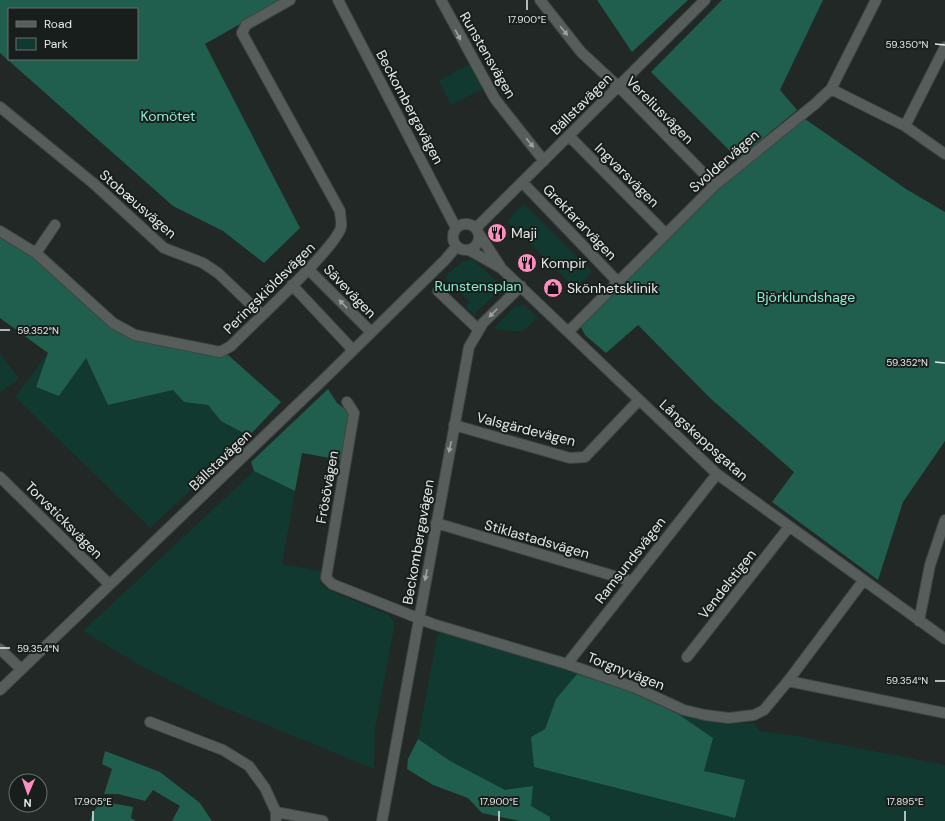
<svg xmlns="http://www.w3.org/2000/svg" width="945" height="821" font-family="'DM Sans',sans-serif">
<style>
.green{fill:#12392f}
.forest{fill:#205e4e;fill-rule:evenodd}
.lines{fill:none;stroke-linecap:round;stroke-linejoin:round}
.minor-casing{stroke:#3f4543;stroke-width:12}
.minor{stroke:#565d5b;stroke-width:10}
.oneway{fill:#9ea3a1}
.ticks{fill:none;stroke:#e5e9e7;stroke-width:1.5}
.labels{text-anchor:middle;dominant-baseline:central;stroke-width:4;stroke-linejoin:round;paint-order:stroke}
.street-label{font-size:14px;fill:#e5e9e7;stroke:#181e1c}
.park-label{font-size:14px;fill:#8debcf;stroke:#181e1c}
.poi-label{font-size:14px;fill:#e5e9e7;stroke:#181e1c;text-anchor:start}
.ticks-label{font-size:10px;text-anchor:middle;fill:#e5e9e7;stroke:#181e1c;stroke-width:4;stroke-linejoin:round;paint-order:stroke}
</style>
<rect width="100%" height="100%" fill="#212826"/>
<path class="green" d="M470,64L483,88L451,105L439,81Z
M524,204L592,272L575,288L507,221Z
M469,260H473L504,287L474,314L465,307L470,302L448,281L445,276L463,261Z
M525,305L538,318L521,332L493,329L515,306Z
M48,353L86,358L108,405L173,390L184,402L208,405L221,421L249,436L150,528L15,397Z
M0,354L19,378L0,393Z
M254,471L295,491L282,564L321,571L320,583L329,590L389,615L395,623L375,728L374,769L218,705L143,667L83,631Z
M442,631L577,674L556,699L545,729L704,771L693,725L678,714C704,721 727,725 754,723L760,731L796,736L945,765V821H520L482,813L468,798L433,785L412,770L437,637Z"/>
<path class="forest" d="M0,0H278L279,2L205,44L300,228L264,263L223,231L173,206L0,53ZM9,9H137V59H9Z
M597,0H688L632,52Z
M722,0H823L780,90L797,110L738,159L651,72Z
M805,119L906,189L945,212V441L903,502L878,580L772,502L794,472L710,398L638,325L606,353L585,335L581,327L718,187Z
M0,236L31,255L95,313L120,333L163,345L228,355L281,402L249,436L221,421L208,405L184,402L173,390L108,405L86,358L59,396L36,387L48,353L0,318Z
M328,389L337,403L350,413L341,460L302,453L295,491L254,471L251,462Z
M577,674L629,691L678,714L713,738L704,771L745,780L735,818L534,767L531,737L545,729L556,699Z
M418,739L450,761L505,790L533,786L531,806L550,817V821H520L482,813L468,798L433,785L407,769L408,759Z
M105,751L160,772L200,803L212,821H172L180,806L153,790L145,801L118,794H104L112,769L102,764Z
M106,802L133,807L131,818L136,821H90C93,810 96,806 106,802Z"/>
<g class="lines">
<defs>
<path id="minor" d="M338,0L456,228
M441,0L495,99L544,161
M540,0L581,52L624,92L715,185
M831,89L905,126L945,154
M0,107L93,183L164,248L203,263L218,273L262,315
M905,126L945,47
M569,136L666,234
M522,182L617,281
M453 237a13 13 0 1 1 26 0a13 13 0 1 1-26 0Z
M476,228L705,0
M0,231L36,253L113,323L135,335L220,352L231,346C250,326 337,247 341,227C342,222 340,216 340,211L242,33L246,25L290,0
M479,234L500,266
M469,250L501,268L717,474L945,639
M36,253L55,225
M308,269L371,332
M292,285L353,350
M438,291L478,329
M569,331L715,185L815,104L831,89L876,0
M347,402L354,413L326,578L332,584L433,624L567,664L636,688L684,710L705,715L729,718L754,715L764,710L788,681L863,581
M454,425L570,458L585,457L639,400
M0,477L109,584
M436,523L631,581
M919,621L930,565L945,520
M0,649L21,669
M687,657L789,527
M567,664L717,474
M788,681L945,713
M0,690L324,379L445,260L456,247
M150,722L223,750L249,766L265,788L276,812V821
M276,812L323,821
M382,821L469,347L483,323L521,286"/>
</defs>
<use href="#minor" class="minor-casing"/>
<use href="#minor" class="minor"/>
</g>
<defs><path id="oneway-solid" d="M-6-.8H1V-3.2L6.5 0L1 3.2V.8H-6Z"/></defs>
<g class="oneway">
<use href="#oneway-solid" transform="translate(564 31) rotate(51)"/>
<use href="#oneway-solid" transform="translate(458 35) rotate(62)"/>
<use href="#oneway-solid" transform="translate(530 143) rotate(51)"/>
<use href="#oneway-solid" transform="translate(343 304) rotate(-134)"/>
<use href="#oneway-solid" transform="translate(493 313) rotate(135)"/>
<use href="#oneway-solid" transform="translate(450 447) rotate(102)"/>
<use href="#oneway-solid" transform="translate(426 575) rotate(101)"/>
</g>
<path class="ticks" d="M527,10V0M935,44L945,45M0,330H10M935,362L945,363M0,648H10M935,681H945M93,821V811M499,821V811M905,821V811"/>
<defs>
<symbol id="restaurant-disc" viewBox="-11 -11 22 22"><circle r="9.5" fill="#fd8ebf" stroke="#181e1c"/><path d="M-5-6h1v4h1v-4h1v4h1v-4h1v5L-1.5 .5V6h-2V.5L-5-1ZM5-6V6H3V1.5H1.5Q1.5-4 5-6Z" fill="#111"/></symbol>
<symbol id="shop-disc" viewBox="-11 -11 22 22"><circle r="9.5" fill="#fd8ebf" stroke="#181e1c"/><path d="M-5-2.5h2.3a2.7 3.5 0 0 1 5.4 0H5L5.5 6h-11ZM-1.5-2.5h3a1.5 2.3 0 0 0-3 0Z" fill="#111"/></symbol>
</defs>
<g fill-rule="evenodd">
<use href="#restaurant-disc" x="486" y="222" width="22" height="22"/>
<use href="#restaurant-disc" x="516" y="252" width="22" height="22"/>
<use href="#shop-disc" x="542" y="277" width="22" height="22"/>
</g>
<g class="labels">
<g class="street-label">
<text transform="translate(488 55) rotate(60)">Runstensvägen</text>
<text transform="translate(581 104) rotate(-45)">Bällstavägen</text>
<text transform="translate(410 107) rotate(62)">Beckombergavägen</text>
<text transform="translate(660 110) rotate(45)">Vereliusvägen</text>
<text transform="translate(724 161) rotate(-41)">Svoldervägen</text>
<text transform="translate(627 175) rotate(45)">Ingvarsvägen</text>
<text transform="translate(138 204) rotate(41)">Stobæusvägen</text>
<text transform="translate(580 222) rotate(46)">Grekfararvägen</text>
<text transform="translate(269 288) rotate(-45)">Peringskiöldsvägen</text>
<text transform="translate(350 291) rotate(46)">Sävevägen</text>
<text transform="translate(526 429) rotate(14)">Valsgärdevägen</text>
<text transform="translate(704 440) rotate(42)">Långskeppsgatan</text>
<text transform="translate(220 460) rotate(-44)">Bällstavägen</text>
<text transform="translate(327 487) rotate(-80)">Frösövägen</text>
<text transform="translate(64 520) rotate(45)">Torvsticksvägen</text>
<text transform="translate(537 539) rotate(16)">Stiklastadsvägen</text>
<text transform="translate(418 542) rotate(-80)">Beckombergavägen</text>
<text transform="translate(630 560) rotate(-52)">Ramsundsvägen</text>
<text transform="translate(727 584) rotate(-52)">Vendelstigen</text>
<text transform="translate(626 671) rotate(21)">Torgnyvägen</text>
</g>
<g class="park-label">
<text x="168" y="116">Komötet</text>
<text x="478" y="286">Runstensplan</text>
<text x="806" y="297">Björklundshage</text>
</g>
<g class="poi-label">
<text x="511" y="233">Maji</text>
<text x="541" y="263">Kompir</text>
<text x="567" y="288">Skönhetsklinik</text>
</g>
</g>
<g class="ticks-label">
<text x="527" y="23">17.900°E</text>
<text x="907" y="48">59.350°N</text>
<text x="38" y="334">59.352°N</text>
<text x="907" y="366">59.352°N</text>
<text x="38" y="652">59.354°N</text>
<text x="907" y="684">59.354°N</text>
<text x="93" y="805">17.905°E</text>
<text x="499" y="805">17.900°E</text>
<text x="905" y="805">17.895°E</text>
</g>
<rect x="8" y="8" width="130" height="52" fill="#181e1c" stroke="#6a6f6d"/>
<rect x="16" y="21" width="20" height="6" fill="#565d5b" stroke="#6a6f6d"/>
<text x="44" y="28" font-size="12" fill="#e5e9e7">Road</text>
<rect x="16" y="38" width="20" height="12" fill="#12392f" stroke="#6a6f6d"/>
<text x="44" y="48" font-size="12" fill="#e5e9e7">Park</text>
<g transform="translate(28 793) rotate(182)"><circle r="19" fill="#181e1c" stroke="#6a6f6d"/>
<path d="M0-3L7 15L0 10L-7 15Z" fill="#fd8ebf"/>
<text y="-6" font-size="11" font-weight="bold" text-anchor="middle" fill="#e5e9e7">N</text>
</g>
</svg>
